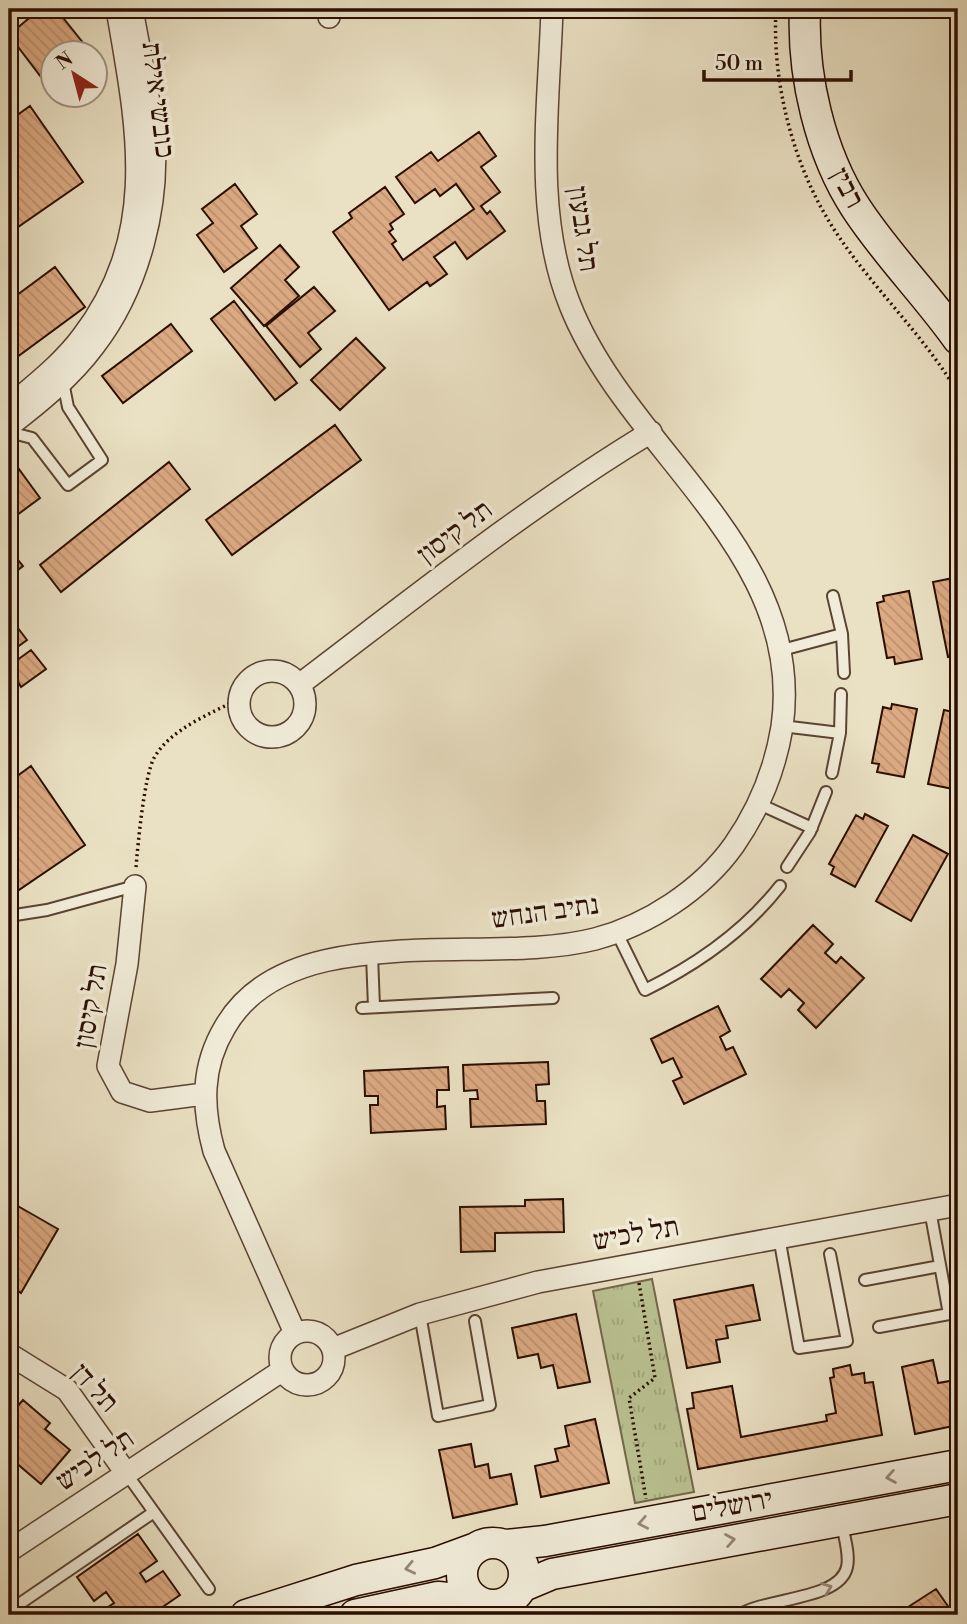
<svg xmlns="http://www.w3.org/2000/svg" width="967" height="1624" font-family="'Libre Bodoni','Frank Ruhl Libre',serif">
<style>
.park{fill:url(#park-tufts);stroke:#72684a;stroke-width:2}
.building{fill:url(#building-back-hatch);stroke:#2b0e01;stroke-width:2}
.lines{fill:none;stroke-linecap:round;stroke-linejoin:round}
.lane-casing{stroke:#5b4332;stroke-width:14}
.street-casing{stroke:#5b4332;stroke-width:24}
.secondary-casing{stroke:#2b0e01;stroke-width:33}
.path{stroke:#2b0e01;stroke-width:3.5;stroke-dasharray:2 3.5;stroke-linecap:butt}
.lane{stroke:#f1ecd9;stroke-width:10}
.street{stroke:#f1ecd9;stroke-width:21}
.secondary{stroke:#f1ecd9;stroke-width:30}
.oneway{stroke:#988878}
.labels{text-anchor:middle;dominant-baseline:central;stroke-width:7;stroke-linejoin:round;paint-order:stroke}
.street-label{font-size:28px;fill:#2b0e01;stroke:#f1ecd9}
</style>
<defs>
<pattern id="park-tufts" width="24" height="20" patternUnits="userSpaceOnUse" patternTransform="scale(1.75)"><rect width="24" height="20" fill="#bac292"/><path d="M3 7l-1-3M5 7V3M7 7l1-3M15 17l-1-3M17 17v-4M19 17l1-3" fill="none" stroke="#a0a67c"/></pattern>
<pattern id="building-back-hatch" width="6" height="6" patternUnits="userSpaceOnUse" patternTransform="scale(1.75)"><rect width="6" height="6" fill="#dcaa83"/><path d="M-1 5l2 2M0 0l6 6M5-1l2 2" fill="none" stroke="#bd916f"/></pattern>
</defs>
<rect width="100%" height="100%" fill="#eae1c4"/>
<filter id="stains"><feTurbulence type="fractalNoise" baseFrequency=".00286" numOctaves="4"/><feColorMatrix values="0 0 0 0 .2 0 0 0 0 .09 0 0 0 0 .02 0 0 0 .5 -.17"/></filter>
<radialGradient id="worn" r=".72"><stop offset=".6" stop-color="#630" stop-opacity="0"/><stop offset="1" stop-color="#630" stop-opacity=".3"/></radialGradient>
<path class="park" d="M652,1279L694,1492L635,1503L593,1291Z"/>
<path class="building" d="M40,9H56L84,44L72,52H52V68L41,77L9,35Z
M30,106L83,182L18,227L9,213V121Z
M479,132L496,156L481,167L500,192L481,206L487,214L490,211L505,231L467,259L455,242L434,257L447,274L430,286L427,282L389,310L333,232L352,218L349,213L385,187L404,214L390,224L393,229L389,232L396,241L392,244L403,260L474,209L456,184L440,196L435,189L415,203L396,177L431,152L438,161Z
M235,184L257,214L241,226L257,248L224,272L197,235L213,223L202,209Z
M280,245L299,267L285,280L299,296L264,326L231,288Z
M55,267L85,307L9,363V301Z
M314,287L335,311L308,333L321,349L300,367L266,326Z
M234,301L297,383L275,400L211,319Z
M171,324L192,351L123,403L102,376Z
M356,338L385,368L340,410L311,380Z
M335,425L361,460L232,555L206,520Z
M169,462L190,489L61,592L40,565Z
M16,465L40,498L9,521V471Z
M9,549L23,566L9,577Z
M958,577V655L948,657L933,582Z
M909,591L922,659L895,664L894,657L887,658L877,603L884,601L883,596Z
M11,619L27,640L9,653V620Z
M31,650L46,669L21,687L9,666Z
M892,704L917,709L904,777L877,772L879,764L872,763L883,707L891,709Z
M944,710L958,713V790L928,784Z
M31,766L85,845L10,896L9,782Z
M865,814L888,826L855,887L831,874L834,867L829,864L856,815L863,819Z
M913,835L948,854L911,921L876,901Z
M813,925L833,944L825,953L836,963L841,957L864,978L816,1028L798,1010L804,1003L789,989L781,997L761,979Z
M718,1006L730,1031L720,1037L726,1050L733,1047L746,1074L684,1104L673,1081L682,1077L673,1058L662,1063L651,1039Z
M548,1062L549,1084L536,1085L537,1101H545L546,1124L471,1127L470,1099H478L477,1090L464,1091L463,1065Z
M448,1067L449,1090H437V1107L445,1106L446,1129L371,1133L370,1105H378V1096H365L364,1071Z
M563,1199L564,1232L495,1233V1251L461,1252L460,1207L525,1206V1200Z
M9,1201L58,1229L21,1293L9,1285Z
M753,1285L760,1320L726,1326L728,1338L716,1340L720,1362L687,1368L674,1300Z
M576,1314L590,1382L558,1388L553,1365L541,1368L538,1354L518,1358L512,1328Z
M933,1360L938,1383L950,1381L953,1394L958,1393V1425L915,1434L902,1367Z
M850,1365L852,1375L864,1373L865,1383L873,1382L882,1435L698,1469L687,1409L694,1408L692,1393L732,1386L741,1437L827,1421L826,1415L836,1413L830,1378L834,1377L833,1369Z
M23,1400L50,1423L45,1429L70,1450L41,1484L15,1462L9,1469V1416Z
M595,1419L609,1483L541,1497L535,1466L558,1461L555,1449L569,1446L565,1426Z
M471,1444L475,1467L488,1464L490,1478L511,1474L517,1504L453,1518L439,1450Z
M138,1534L157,1561L140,1573L146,1582L163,1571L180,1595L151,1615H96L114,1603L106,1592L94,1601L77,1577Z
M936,1589L952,1612L947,1615H909L905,1609Z"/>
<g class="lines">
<defs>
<path id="lane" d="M9,432L32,438L68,485L102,460L68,407L63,382
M833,596L842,634L844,673
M782,650L842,634
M782,726L840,733
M832,773L840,733L841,694
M759,804L812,828
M787,867L810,832L826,792
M9,916L47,910L135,886
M616,931L645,990C698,964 744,932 780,886
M372,955L374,1007
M362,1008L553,998
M779,1237L799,1348L847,1341L830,1254
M865,1280L940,1266
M420,1314L438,1416L490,1405L475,1321
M879,1327L949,1314L930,1210
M126,1473L209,1589
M495,1605L504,1615
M9,1611L154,1512
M739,1615C768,1597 840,1600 847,1567C850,1555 844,1536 842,1524"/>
<path id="street" d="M329,9V17
M9,407C34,385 62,364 82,337C161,233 137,126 117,9
M9,426C39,403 71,377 94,346C139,288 161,202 153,130C148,89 139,49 132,9
M239 704a33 33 0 1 1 66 0a33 33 0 1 1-66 0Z
M299,685C414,598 527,507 651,432
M135,886L127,964L108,1066L122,1092L150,1101L204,1094
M280 1358a27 27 0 1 1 54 0a27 27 0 1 1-54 0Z
M295,1333L214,1151C202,1107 201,1067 225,1027C289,915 487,967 595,939C648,925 702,890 734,845C759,809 775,770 782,727C807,552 628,452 570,305C533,213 549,106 552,9
M333,1349L420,1314L538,1282L958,1205
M9,1354L67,1390L126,1473
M9,1551L283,1370"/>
<path id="secondary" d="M805,9C802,75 820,153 856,208C886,254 926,294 958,339
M462 1574a31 31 0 1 1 62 0a31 31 0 1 1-62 0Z
M506,1545L545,1541L958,1465
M521,1587L552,1574L958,1499
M246,1615L356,1580L435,1563L476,1548
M355,1615L438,1597L478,1601"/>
</defs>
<use href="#lane" class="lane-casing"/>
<use href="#street" class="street-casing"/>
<use href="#secondary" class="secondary-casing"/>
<path class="path" d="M776,9C772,81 792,161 830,223C867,283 922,332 958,393
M136,867C138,844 144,777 154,758C170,729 212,713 239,699
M639,1283L655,1378L629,1398L646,1499
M211,1615L224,1610"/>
<use href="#lane" class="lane"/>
<use href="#street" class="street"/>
<use href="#secondary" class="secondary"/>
</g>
<defs><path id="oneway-chevron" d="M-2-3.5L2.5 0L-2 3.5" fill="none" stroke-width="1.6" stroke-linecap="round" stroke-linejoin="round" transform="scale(1.75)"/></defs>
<g class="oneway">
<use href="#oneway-chevron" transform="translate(891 1477) rotate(170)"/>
<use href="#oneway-chevron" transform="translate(643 1523) rotate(169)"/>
<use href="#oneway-chevron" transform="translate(730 1540) rotate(-10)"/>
<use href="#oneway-chevron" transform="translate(410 1568) rotate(168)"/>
<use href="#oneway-chevron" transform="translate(827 1588) rotate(-21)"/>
</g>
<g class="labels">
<g class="street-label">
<text transform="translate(158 100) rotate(83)">כובשי אילת</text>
<text transform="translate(847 188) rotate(62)">רבין</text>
<text transform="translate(583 229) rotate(82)">תל גבעון</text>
<text transform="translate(455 532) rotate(-37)">תל קיסון</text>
<text transform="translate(545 912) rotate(-8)">נתיב הנחש</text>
<text transform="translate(91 1006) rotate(-80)">תל קיסון</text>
<text transform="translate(636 1234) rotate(-10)">תל לכיש</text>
<text transform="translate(95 1388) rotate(48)">תל דן</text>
<text transform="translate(95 1460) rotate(-34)">תל לכיש</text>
<text transform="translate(732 1506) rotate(-10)">ירושלים</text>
</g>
</g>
<rect width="967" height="1624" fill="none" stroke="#eae1c4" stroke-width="35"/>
<rect x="10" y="10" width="946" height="1603" fill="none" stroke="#2b0e01" stroke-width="3.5"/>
<rect x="18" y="18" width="932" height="1589" fill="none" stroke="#2b0e01" stroke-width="2"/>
<g transform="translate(74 74) rotate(324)"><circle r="33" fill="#f1ecd9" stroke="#a29383" stroke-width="2"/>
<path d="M0-5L12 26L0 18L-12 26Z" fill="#8f2418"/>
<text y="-10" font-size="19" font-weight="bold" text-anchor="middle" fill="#2b0e01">N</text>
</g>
<path d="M704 70v10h147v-10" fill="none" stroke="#2b0e01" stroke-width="3.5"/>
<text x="715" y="70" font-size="21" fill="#2b0e01" stroke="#f1ecd9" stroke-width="5" paint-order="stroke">50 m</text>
<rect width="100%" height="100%" filter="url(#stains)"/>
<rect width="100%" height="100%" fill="url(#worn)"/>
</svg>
